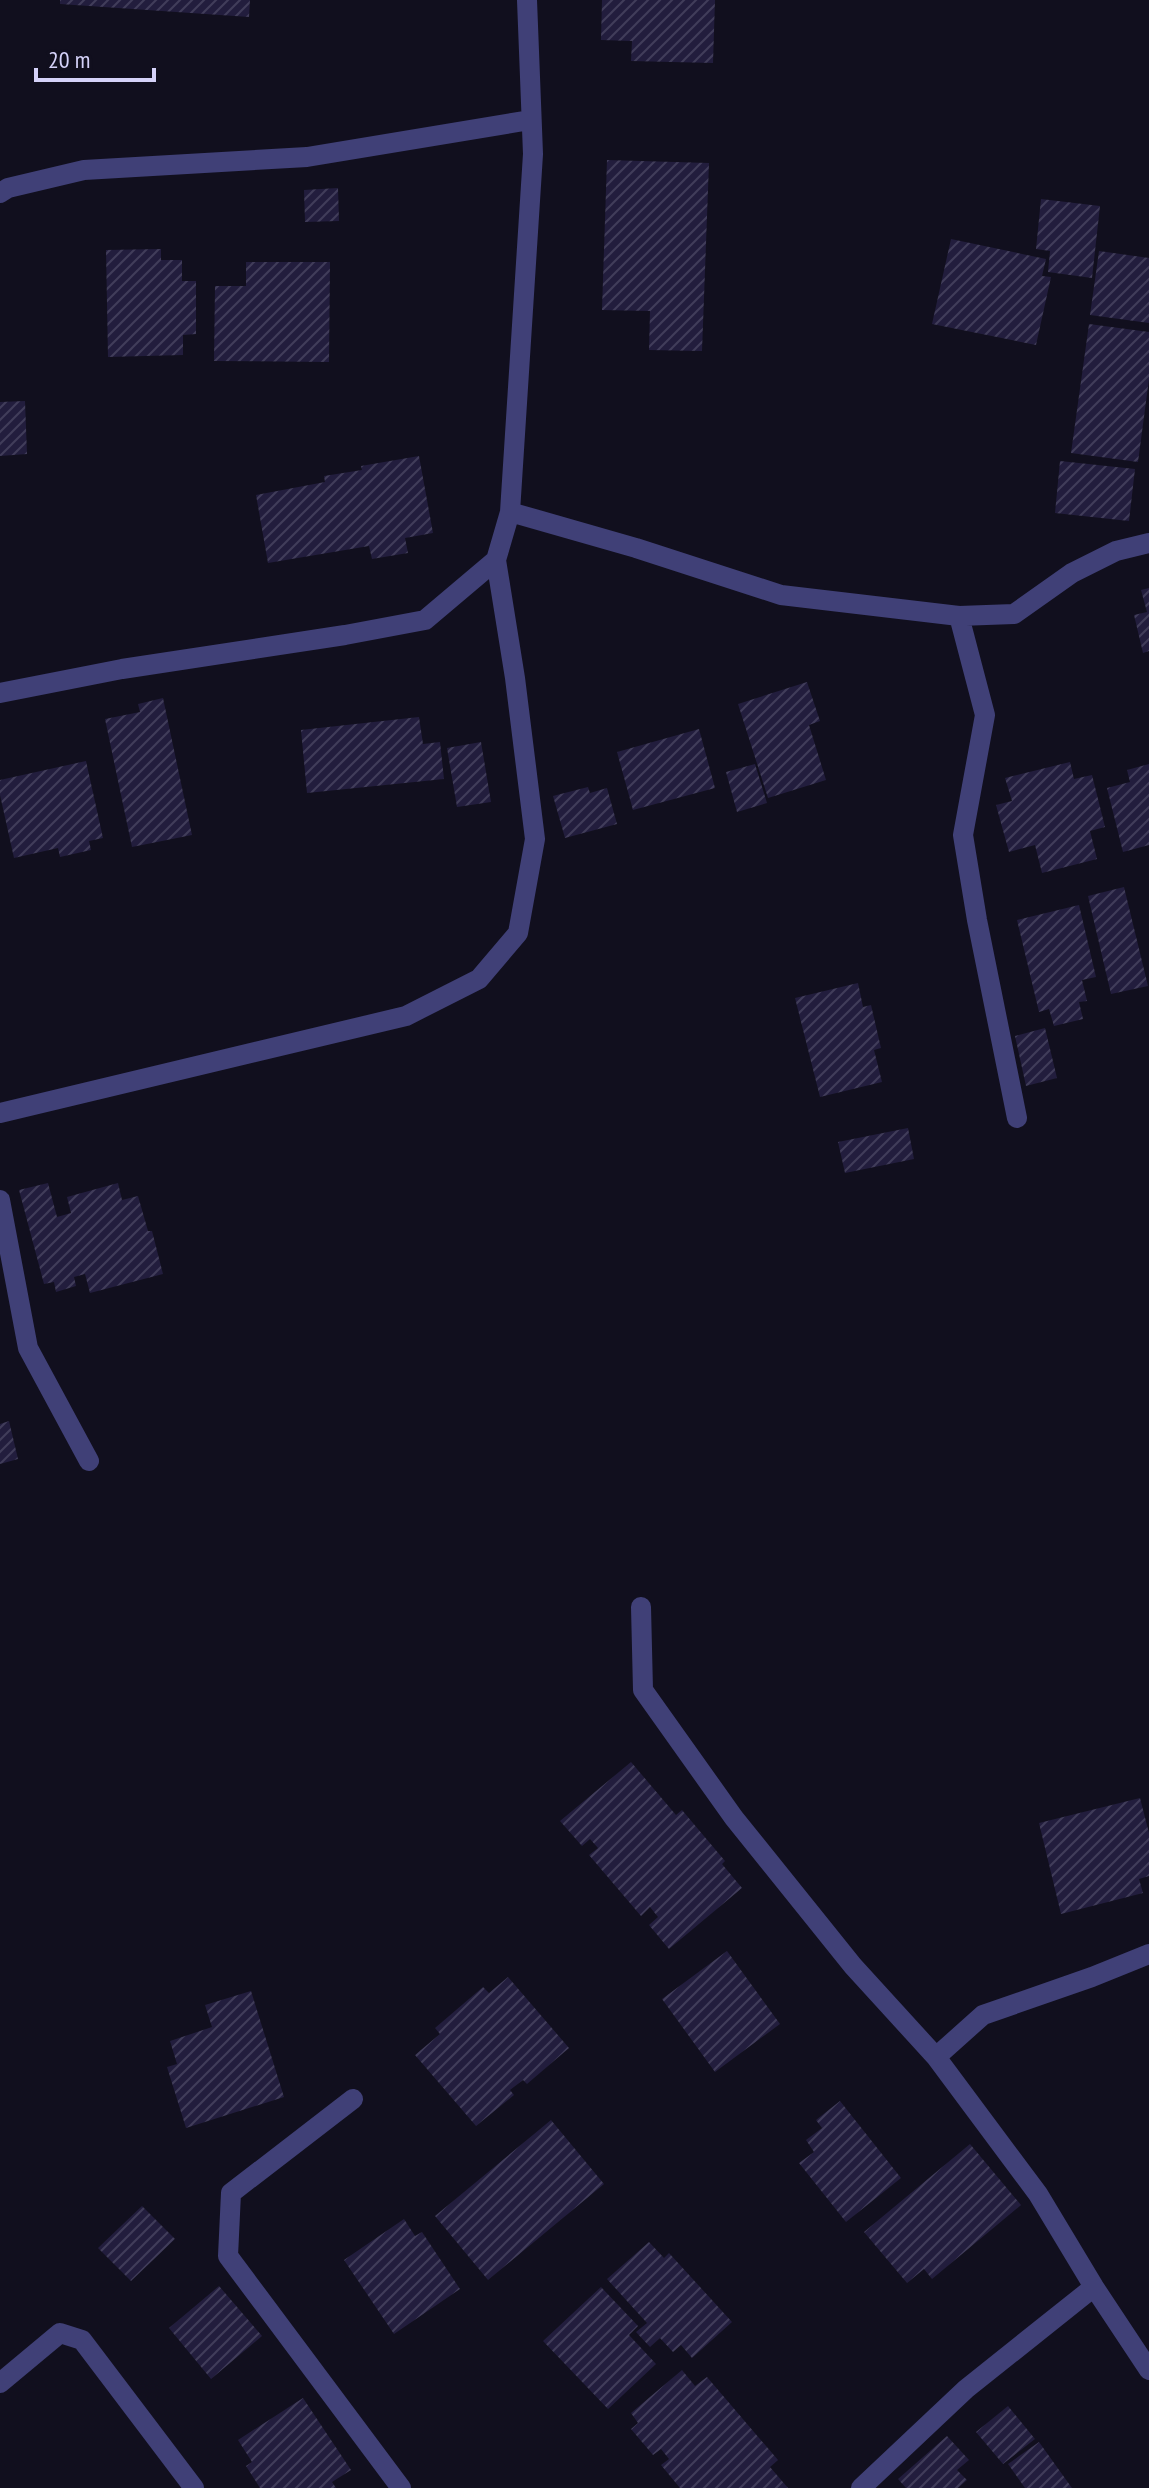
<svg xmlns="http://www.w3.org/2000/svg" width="1149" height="2488" font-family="'PT Sans Narrow',sans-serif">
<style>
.building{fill:url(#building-hatch)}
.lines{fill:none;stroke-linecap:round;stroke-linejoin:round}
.minor{stroke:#404077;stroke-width:20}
</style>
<defs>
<pattern id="building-hatch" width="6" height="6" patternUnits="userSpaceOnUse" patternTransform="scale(2)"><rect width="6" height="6" fill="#221d3d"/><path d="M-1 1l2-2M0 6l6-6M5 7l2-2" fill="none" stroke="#413d5a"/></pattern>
</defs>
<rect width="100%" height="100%" fill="#110f1e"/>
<path class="building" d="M60,0H250L249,17L60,4Z
M602,0H715L713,63L631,61L632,41L601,40Z
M607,160L709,163L702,351L649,350L650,311L602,310Z
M338,188L339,221L305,222L304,190Z
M1041,199L1100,206L1092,278L1048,272L1050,251L1036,249Z
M951,239L1046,259L1042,276L1051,277L1036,345L932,324Z
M161,249V260H182V281H196V334L183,335V355L108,357L106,250Z
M1099,251L1149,258V323L1090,315Z
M246,262H330L329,362L214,361L215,286H246Z
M1089,324L1149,332V379L1138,462L1071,453Z
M25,401L27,454L0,456V402Z
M419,456L433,533L405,538L408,553L372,559L369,546L268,563L256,495L325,482L324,476L362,470L361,466Z
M1060,461L1135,469L1129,521L1055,513Z
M1149,588V651L1143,653L1134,615L1147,612L1141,590Z
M807,682L820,721L809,725L826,780L768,798L738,704Z
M163,698L192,835L132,847L105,719L140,712L138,704Z
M419,717L423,744L440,742L444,779L307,793L301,730Z
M699,729L715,788L633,810L617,752Z
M481,742L491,802L457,807L447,748Z
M86,761L103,838L89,841L91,850L60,857L58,848L14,858L0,795V780Z
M1070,762L1074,779L1092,775L1105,827L1090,831L1097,859L1042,873L1035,845L1009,852L996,805L1012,801L1005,778Z
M755,764L767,803L737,812L726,772Z
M1149,764V845L1123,852L1107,788L1130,782L1127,770Z
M588,787L590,793L607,788L617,824L565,838L553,796Z
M1124,887L1148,986L1111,994L1088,896Z
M1079,905L1096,977L1082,980L1087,1001L1079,1002L1083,1019L1054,1026L1049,1009L1039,1012L1017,920Z
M858,983L863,1007L871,1005L881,1048L874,1050L882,1082L820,1097L795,998Z
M1045,1028L1057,1078L1026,1086L1015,1036Z
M908,1128L914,1159L845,1173L838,1142Z
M48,1183L57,1217L71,1213L67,1197L118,1183L122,1200L138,1196L148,1231H152L163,1274L90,1293L85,1274L74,1277L76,1286L56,1292L54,1282L44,1284L19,1190Z
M9,1421L18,1459L0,1464V1424Z
M631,1762L676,1815L682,1810L725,1861L722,1864L742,1888L669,1949L649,1925L658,1917L650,1907L641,1916L589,1855L598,1848L590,1839L582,1846L560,1821Z
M1140,1798L1149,1833V1876L1139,1879L1143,1893L1061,1914L1039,1823Z
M727,1951L780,2024L715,2072L662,1999Z
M508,1977L569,2048L527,2084L523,2080L510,2090L514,2095L476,2126L415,2055L440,2034L435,2028L483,1987L489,1993Z
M251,1991L284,2097L186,2128L167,2067L177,2064L170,2041L212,2027L205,2005Z
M840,2101L901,2178L846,2222L799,2163L814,2152L806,2140L822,2128L816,2120Z
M551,2120L604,2184L488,2280L435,2216Z
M970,2144L1021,2205L932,2279L924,2269L907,2283L864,2232Z
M142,2206L175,2239L131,2281L98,2248Z
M404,2219L415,2236L422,2232L460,2289L394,2334L344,2260Z
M649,2242L664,2258L669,2253L732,2322L692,2358L681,2345L673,2352L660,2338L650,2347L636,2332L647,2323L607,2279Z
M219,2286L262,2336L211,2379L169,2328Z
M601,2287L638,2326L629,2335L656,2364L608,2409L543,2341Z
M682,2370L695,2386L707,2377L778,2460L770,2467L788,2488H680L661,2465L669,2459L661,2449L653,2455L631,2429L638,2423L631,2413Z
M303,2398L351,2470L332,2482L336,2488H260L246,2466L252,2462L238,2440Z
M1008,2406L1035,2439L1003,2464L976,2432Z
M947,2436L969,2460L957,2470L967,2480L958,2488H906L898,2479Z
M1039,2442L1072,2488H1025L1008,2464Z"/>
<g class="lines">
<path class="minor" d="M0,193L8,188L84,170L307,157L530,120
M510,512L636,548L781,595L959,616L1014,614L1072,573L1116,551L1149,543
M959,616L985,715L963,835L977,920L1017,1118
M0,693L122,669L345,635L425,620L496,560
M0,1113L406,1016L479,979L518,933L535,839L515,678L496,560L510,512L533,154L527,0
M0,1200L28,1348L89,1461
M641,1607L643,1690L734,1818L853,1966L936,2057L1038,2194L1094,2287L1149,2370
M936,2057L983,2015L1092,1977L1149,1954
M353,2099L231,2193L228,2256L401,2488
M0,2383L60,2333L82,2340L194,2488
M861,2488L966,2389L1094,2287"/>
</g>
<path d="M36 68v12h118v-12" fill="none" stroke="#d5d2f9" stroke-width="4"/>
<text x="48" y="68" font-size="24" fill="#d5d2f9" stroke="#110f1e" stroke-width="6" paint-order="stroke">20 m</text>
</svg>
